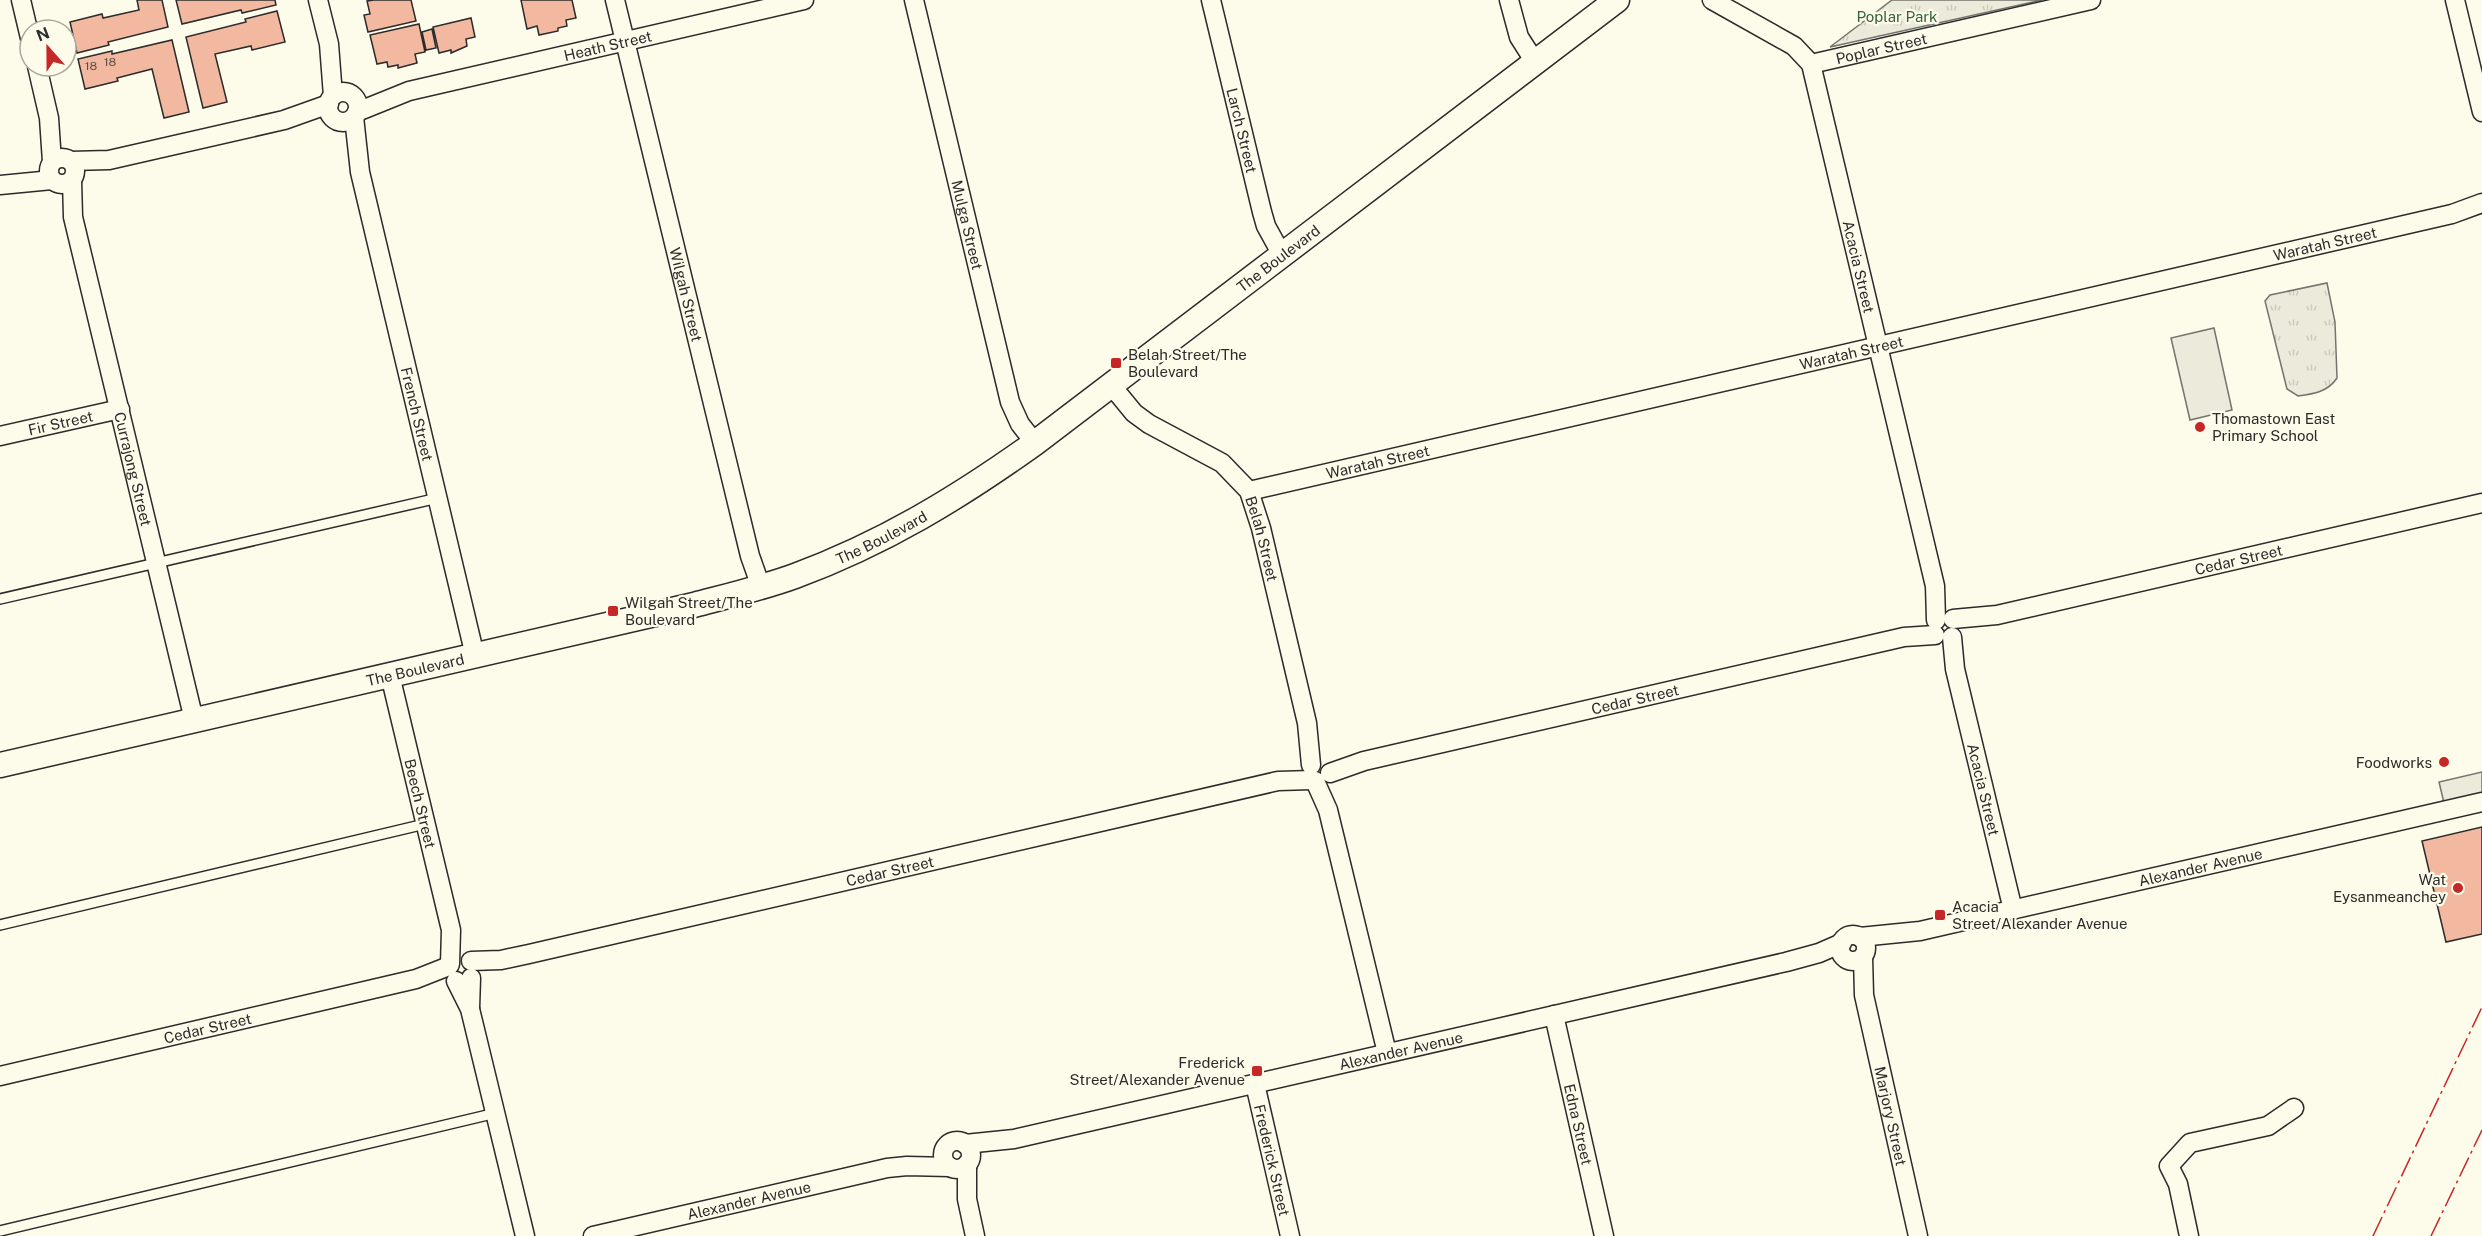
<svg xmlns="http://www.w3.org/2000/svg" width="2482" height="1236" font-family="'Public Sans',sans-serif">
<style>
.grass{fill:url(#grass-tufts);stroke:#74746e;stroke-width:1.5}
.pitch{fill:#ecebdb;stroke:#74746e;stroke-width:1.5}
.parking{fill:#eceadb;stroke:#74746e;stroke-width:1.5}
.building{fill:#f2b8a0;stroke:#2b2b2b;stroke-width:1.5}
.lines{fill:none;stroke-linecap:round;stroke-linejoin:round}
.lane-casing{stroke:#2b2b2b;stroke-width:12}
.street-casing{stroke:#2b2b2b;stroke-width:21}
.secondary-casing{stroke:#2b2b2b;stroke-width:27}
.lane{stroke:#fdfbea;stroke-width:9}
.street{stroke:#fdfbea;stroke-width:18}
.secondary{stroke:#fdfbea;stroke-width:24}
.power{stroke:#c62828;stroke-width:1.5;stroke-dasharray:21 4.5 3 4.5;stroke-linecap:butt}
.poi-dot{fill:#c62828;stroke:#fdfbea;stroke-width:2}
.labels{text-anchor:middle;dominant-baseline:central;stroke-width:4.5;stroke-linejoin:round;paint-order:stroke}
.number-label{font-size:12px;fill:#5d4e48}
.park-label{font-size:15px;fill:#34623c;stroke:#fdfbea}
.street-label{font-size:15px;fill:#2b2b2b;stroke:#fdfbea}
.poi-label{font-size:15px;fill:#2b2b2b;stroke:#fdfbea;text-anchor:start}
</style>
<defs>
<pattern id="grass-tufts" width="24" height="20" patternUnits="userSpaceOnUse" patternTransform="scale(1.5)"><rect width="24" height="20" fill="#ecebdb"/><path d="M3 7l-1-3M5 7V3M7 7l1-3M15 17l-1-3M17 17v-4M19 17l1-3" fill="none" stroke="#cbcabc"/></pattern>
</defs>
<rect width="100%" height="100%" fill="#fdfbea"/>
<path class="grass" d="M1892,0H2042L1830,47Z
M2327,283L2335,322L2337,378C2328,392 2313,394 2298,396L2287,389L2265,301L2270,295Z"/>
<path class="pitch" d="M2214,328L2232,410L2190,420L2171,338Z"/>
<path class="parking" d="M2482,772V794L2444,803L2439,782Z"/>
<path class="building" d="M137,0H162L168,27L108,42L109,45L77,53L70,22L102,14L103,18L139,10Z
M176,0H275L276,5L242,13L241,10L182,24Z
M374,0H411L416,21L368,32L364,15L370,14L367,1Z
M521,0H572L576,18L566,20L567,26L558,28V31L539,35L537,26L527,29Z
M277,11L285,42L252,50L251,46L215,54L227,102L203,108L186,37L246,22L245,19Z
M471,18L475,37L466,39L467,46L451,53V50L439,53L433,27Z
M419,24L425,52L415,54L417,63L398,68V65L388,67L387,62L377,64L370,35Z
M432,29L436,48L426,50L422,32Z
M172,40L189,112L164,118L152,69L117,78L118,81L85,89L78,59L112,51V54Z
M2482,827V934L2446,942L2422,841Z"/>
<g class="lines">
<defs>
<path id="lane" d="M0,599L438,498
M0,925L425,824
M0,1231L496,1113"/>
<g id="street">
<path d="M21,0L30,38"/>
<path d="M318,0L329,44L333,96"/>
<path id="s1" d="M615,0L750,556L761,587"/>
<path id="s2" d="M914,0L1010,402L1020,424L1035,443"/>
<path id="s3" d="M1211,0L1262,212L1266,226L1282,255"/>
<path d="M1509,0L1519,37L1535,62"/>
<path id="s4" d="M1712,0L1794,46L1811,64L1935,586L1936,620"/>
<path d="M2455,0L2482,112"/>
<path id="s5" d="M1811,64L2091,0"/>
<path d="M37,66L49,118L52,162"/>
<circle cx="343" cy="107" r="15"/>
<path id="s6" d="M357,112L409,91L804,0"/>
<path id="s7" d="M354,117L360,172L475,656"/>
<circle cx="62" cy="171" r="13"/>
<path d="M71,161L109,160L284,120L329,104"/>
<path id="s8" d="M72,180L73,217L194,720"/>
<path d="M0,185L52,180"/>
<path id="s9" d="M1111,385L1134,413L1149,424L1222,463L1249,491L1261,528L1307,723L1311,765"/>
<path id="s10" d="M0,436L120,409"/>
<path id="s11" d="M1249,491L2452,214L2482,203"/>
<path id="s12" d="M1953,619L1997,615L2482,503"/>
<path id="s13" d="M1952,637L1955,669L2013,910"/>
<path id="s14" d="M390,675L451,930L450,964"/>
<path id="s15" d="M1330,773L1364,761L1904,637L1935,635"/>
<path d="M1315,781L1328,810L1387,1053"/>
<circle cx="1853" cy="948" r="13"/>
<path id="s16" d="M1860,937L1920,931L2482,802"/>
<path id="s17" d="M1863,957L1864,995L1918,1236"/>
<path id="s18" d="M471,961L501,960L529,954L1278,781L1312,780"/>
<path d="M456,981L470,1009L525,1236"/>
<path d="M470,1008L471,978"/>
<path id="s19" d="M1554,1015L1604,1236"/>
<path id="s20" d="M0,1076L416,979L449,966"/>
<path id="s21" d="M1255,1084L1290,1236"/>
<circle cx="957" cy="1155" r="14"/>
<path id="s22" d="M965,1144L1014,1139L1786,962L1819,953L1842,943"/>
<path d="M967,1164V1199L975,1236"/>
<path id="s23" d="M593,1236L887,1168L907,1166L950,1167"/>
<path d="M2189,1236L2178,1184L2169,1166L2190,1143L2268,1126L2294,1108"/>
</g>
<g id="secondary">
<path id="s24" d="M0,765L694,605C728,596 762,588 795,576C884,543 958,498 1035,443L1617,0"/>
</g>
</defs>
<use href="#lane" class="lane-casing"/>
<use href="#street" class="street-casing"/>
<use href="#secondary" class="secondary-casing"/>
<use href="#lane" class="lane"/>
<use href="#street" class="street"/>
<use href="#secondary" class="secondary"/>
<path class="power" d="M2373,1236L2482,1007
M2431,1236L2482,1130"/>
</g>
<g class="poi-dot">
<rect x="1110" y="357" width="12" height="12" rx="3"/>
<circle cx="2200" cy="427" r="6"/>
<rect x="607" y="605" width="12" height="12" rx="3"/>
<circle cx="2444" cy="762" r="6"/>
<circle cx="2458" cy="888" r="6"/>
<rect x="1934" y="909" width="12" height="12" rx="3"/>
<rect x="1251" y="1065" width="12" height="12" rx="3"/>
</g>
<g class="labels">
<g class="number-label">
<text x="110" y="62">18</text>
<text x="91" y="66">18</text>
</g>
<g class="park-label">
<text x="1897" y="16">Poplar Park</text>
</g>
<g class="street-label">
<text stroke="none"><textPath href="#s6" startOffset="260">Heath Street</textPath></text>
<text stroke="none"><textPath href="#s5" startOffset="72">Poplar Street</textPath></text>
<text stroke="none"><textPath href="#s3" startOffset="134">Larch Street</textPath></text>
<text stroke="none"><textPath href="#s2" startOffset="231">Mulga Street</textPath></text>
<text stroke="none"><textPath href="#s11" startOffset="1104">Waratah Street</textPath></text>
<text stroke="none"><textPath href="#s24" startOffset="1398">The Boulevard</textPath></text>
<text stroke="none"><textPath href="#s4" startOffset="327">Acacia Street</textPath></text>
<text stroke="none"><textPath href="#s1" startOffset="303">Wilgah Street</textPath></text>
<text stroke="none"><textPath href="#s11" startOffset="618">Waratah Street</textPath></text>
<text stroke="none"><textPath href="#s7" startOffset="304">French Street</textPath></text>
<text stroke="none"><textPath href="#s10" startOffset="62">Fir Street</textPath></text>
<text stroke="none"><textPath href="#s11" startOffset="132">Waratah Street</textPath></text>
<text stroke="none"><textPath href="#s8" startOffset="296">Currajong Street</textPath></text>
<text stroke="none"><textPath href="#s24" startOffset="912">The Boulevard</textPath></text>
<text stroke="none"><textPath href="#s9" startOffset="226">Belah Street</textPath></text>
<text stroke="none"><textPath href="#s12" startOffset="292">Cedar Street</textPath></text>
<text stroke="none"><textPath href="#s24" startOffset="426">The Boulevard</textPath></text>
<text stroke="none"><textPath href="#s15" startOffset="314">Cedar Street</textPath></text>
<text stroke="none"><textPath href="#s13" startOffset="156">Acacia Street</textPath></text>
<text stroke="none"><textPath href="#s14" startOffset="132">Beech Street</textPath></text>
<text stroke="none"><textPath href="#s16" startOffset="348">Alexander Avenue</textPath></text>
<text stroke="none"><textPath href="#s18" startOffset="429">Cedar Street</textPath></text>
<text stroke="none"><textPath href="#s20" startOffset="213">Cedar Street</textPath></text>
<text stroke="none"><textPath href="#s22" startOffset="446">Alexander Avenue</textPath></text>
<text stroke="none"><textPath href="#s17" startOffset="162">Marjory Street</textPath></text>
<text stroke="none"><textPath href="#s19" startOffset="112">Edna Street</textPath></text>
<text stroke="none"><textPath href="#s21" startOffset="78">Frederick Street</textPath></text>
<text stroke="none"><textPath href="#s23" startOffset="160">Alexander Avenue</textPath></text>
</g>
<g class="poi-label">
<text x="1128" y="354">Belah Street/The<tspan x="1128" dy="17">Boulevard</tspan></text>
<text x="2212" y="418">Thomastown East<tspan x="2212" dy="17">Primary School</tspan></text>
<text x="625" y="602">Wilgah Street/The<tspan x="625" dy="17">Boulevard</tspan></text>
<text x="2432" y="762" text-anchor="end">Foodworks</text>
<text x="2446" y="879" text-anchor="end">Wat<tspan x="2446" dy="17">Eysanmeanchey</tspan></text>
<text x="1952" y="906">Acacia<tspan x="1952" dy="17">Street/Alexander Avenue</tspan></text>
<text x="1245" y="1062" text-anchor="end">Frederick<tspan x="1245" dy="17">Street/Alexander Avenue</tspan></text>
</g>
</g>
<g transform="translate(48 48) rotate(339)"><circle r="28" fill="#fdfbea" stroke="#a9a89e" stroke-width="1.5"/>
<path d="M0-4.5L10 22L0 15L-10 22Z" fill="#c62828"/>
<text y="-9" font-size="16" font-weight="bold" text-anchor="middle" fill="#2b2b2b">N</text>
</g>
</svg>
